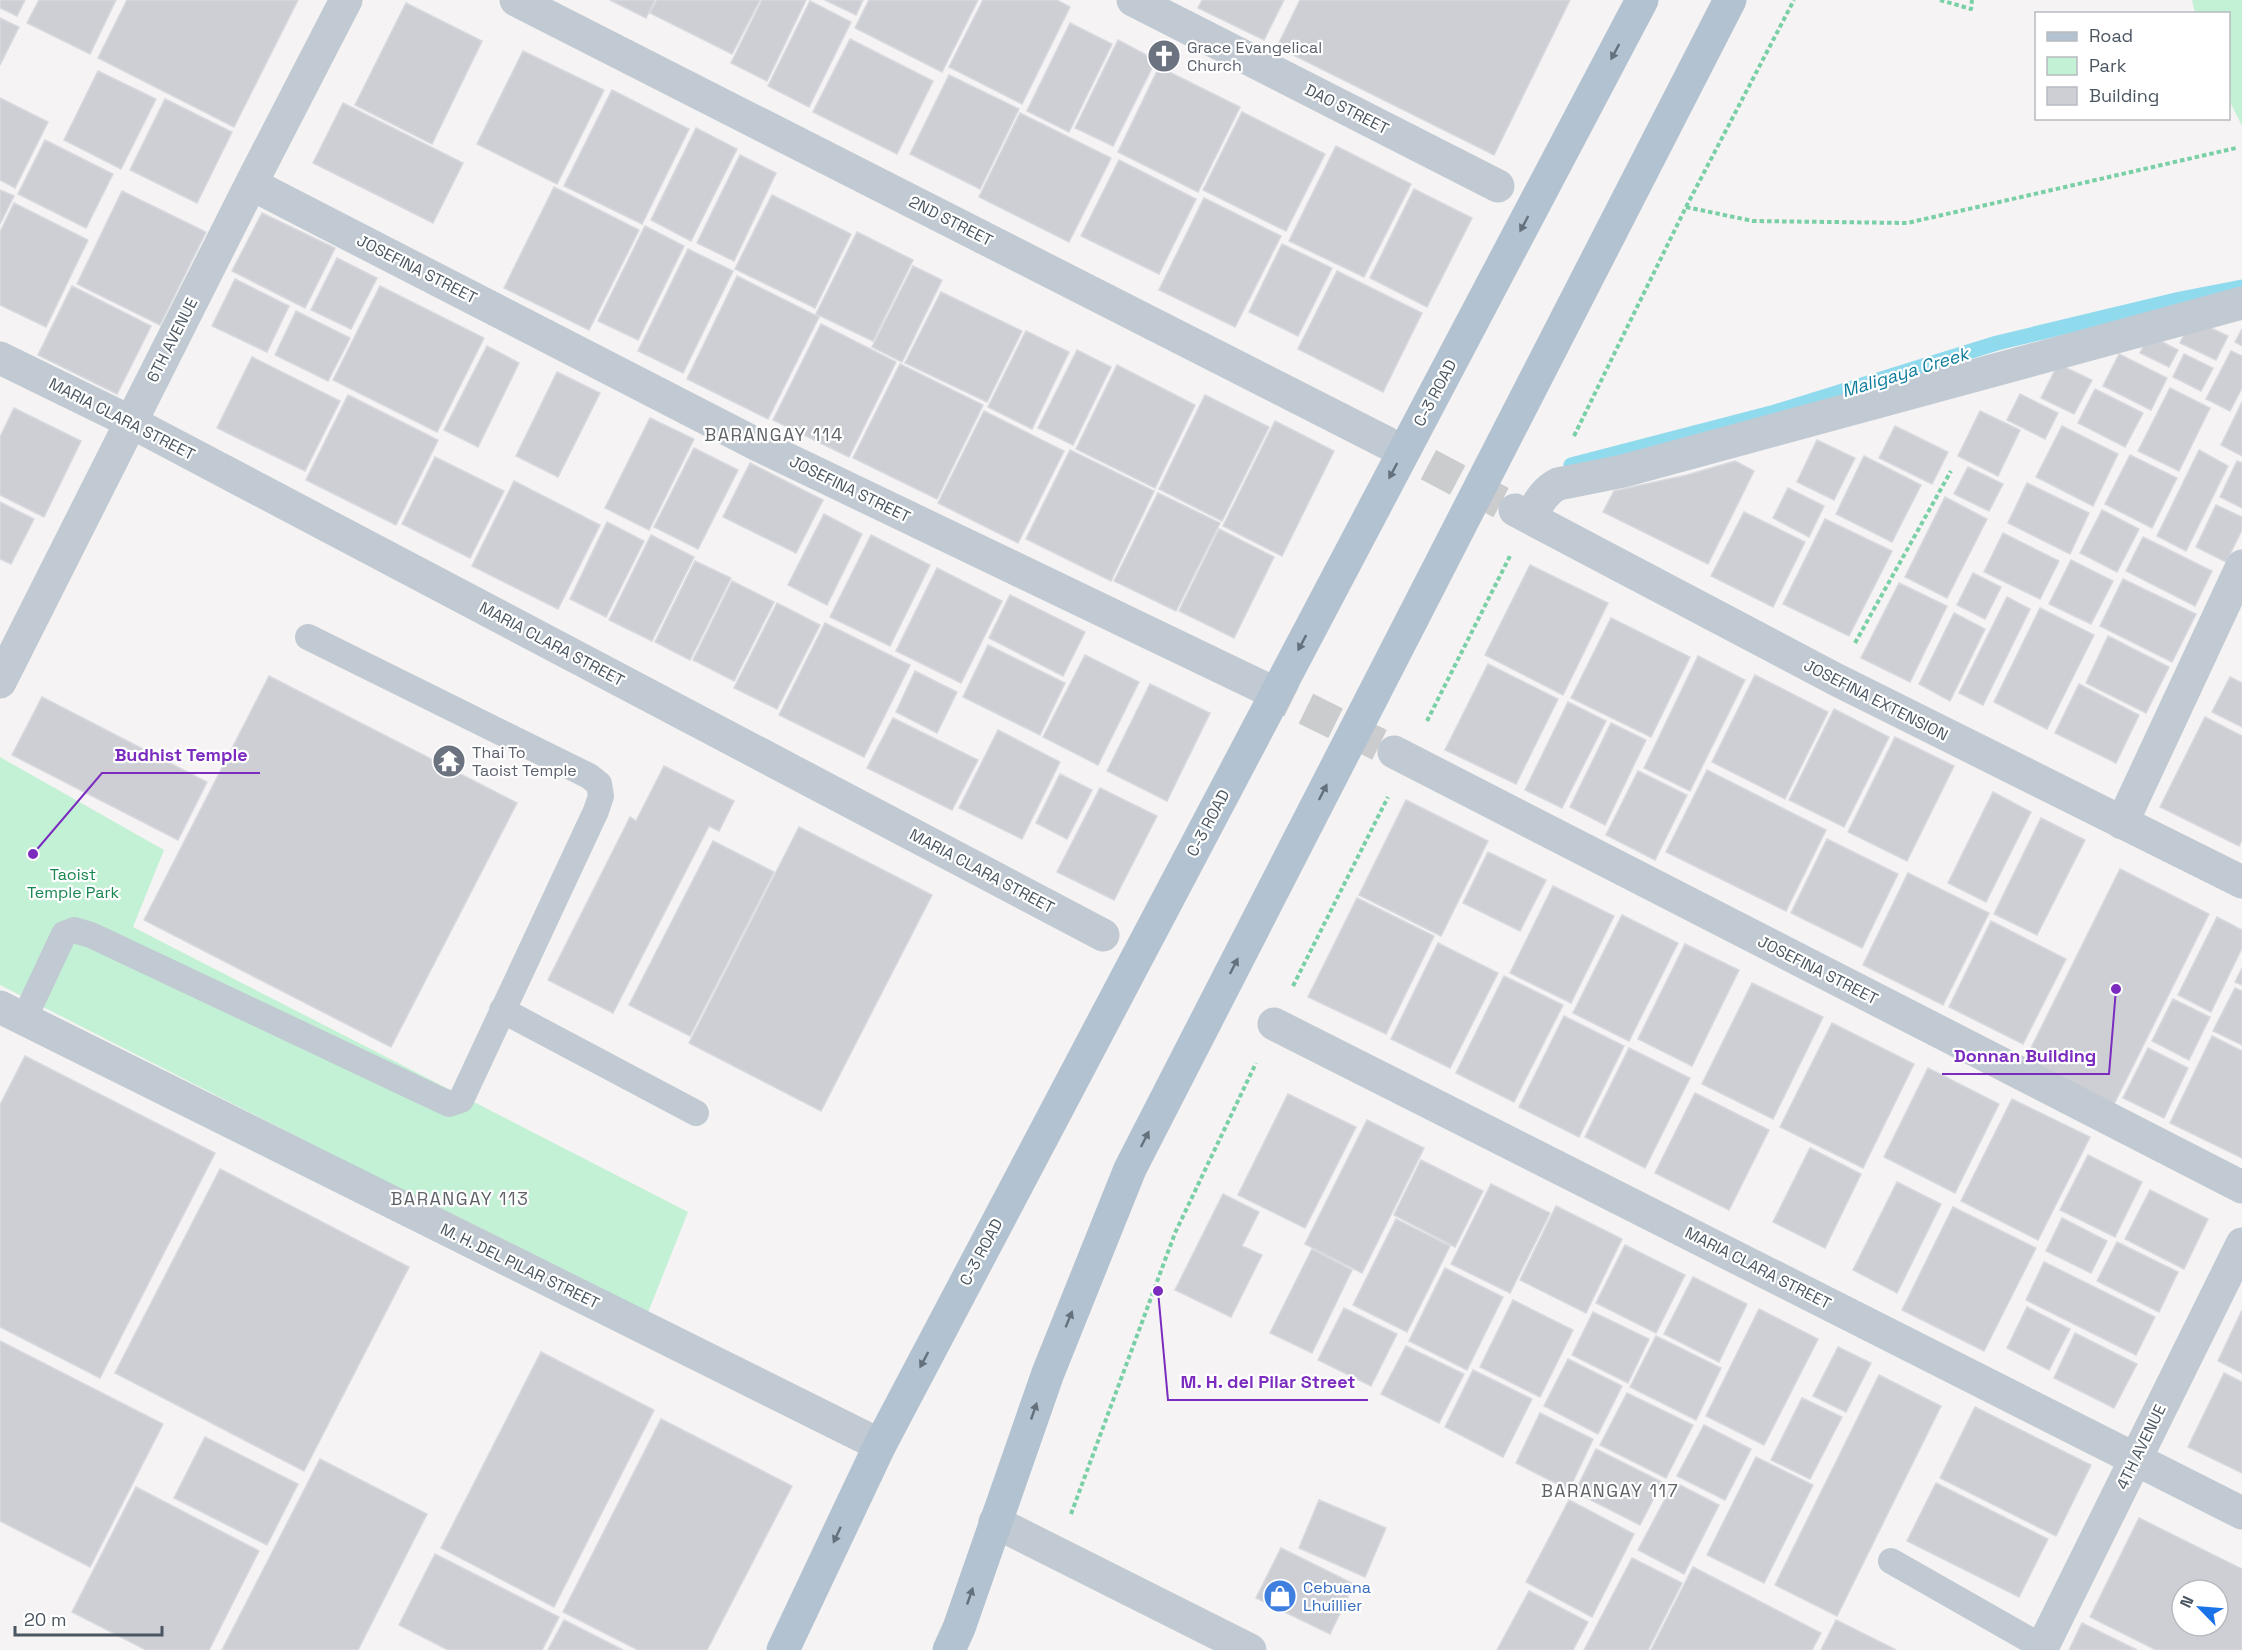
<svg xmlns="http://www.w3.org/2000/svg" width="2242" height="1650" font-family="'Space Grotesk',sans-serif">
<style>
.green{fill:#c3f1d5}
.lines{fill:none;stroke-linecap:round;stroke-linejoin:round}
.stream{stroke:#90daee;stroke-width:15}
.building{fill:#cdcfd5;stroke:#d7d9de;stroke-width:1.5;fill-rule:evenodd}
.minor-tunnel{stroke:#caccce;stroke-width:33;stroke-dasharray:33 16;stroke-linecap:butt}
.path{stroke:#7ad0a6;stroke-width:4;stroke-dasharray:4.5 3;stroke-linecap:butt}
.service{stroke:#c1cad2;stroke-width:26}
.minor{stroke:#c1cad2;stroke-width:33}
.primary{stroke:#b3c2d1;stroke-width:33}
.oneway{fill:#64717d}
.labels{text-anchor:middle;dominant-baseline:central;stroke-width:4.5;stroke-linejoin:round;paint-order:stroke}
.worship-label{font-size:16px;fill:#5b616d;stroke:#fff;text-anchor:start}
.street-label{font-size:16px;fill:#4a5661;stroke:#fff}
.park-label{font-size:16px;fill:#17864f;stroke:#fff}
.shop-label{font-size:16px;fill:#366cbe;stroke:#fff;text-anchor:start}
.water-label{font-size:18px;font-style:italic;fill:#0c7c9b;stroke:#fff}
.neighbourhood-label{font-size:18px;letter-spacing:1.5px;fill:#5f6368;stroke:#fff}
.leader{fill:none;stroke:#7b2cbf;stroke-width:2}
.callout-dot{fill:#7b2cbf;stroke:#fff;stroke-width:2}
.callout-label{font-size:18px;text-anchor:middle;font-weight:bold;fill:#7b2cbf;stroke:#fff;stroke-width:4.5;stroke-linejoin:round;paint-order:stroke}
</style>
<rect width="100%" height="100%" fill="#f5f3f3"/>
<path class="green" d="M2192,0H2242V126L2229,100L2228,14L2195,13Z
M0,757L164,850L133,927L688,1212L647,1315L0,985Z"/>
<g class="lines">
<path class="stream" d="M1571,465L1775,412L1997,343L2180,299L2242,287"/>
</g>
<path class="building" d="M0,0H25L17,16L0,8Z
M39,0H116L90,54L27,23Z
M127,0H298L234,127L98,58Z
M610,0H655L646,18Z
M657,0H760L732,54L650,13Z
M762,0H806L767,81L731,63Z
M825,0H863L856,15Z
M869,0H978L942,72L855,28Z
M983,0H1057L1070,7L1022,104L949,67Z
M1202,0H1284L1264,40L1198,8Z
M1300,0H1570L1494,155L1277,47Z
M810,1L851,22L809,107L768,86Z
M406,3L482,41L432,144L355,105Z
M0,18L19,27L0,65Z
M1070,23L1112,44L1069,132L1027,111Z
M850,39L933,81L897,154L813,112Z
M1118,40L1156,60L1113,146L1075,128Z
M523,51L604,90L557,184L477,144Z
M1159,67L1240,107L1198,192L1118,152Z
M98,71L156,99L121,169L64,140Z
M949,75L1019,109L980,189L910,154Z
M612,90L689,129L642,224L564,186Z
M0,98L48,122L15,188L0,180Z
M165,99L232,132L197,203L130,170Z
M343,103L463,163L433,223L313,163Z
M1242,112L1325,154L1286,231L1203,190Z
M1020,113L1111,158L1069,242L979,197Z
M696,128L737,149L691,241L651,220Z
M45,140L113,174L86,228L18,194Z
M1336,146L1411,184L1364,277L1289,241Z
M740,155L776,173L734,261L697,243Z
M1119,160L1196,199L1159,274L1081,236Z
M554,187L639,230L589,330L504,288Z
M1414,189L1472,218L1427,307L1370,278Z
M0,190L14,196L0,224Z
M122,191L206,232L160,325L77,284Z
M772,195L851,234L815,308L735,269Z
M1204,198L1281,236L1235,327L1159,290Z
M14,203L88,240L46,327L0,305V232Z
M262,213L335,248L305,308L232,271Z
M645,226L684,246L638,340L598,321Z
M857,232L913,260L873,341L816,314Z
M1282,244L1332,268L1298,336L1249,312Z
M688,249L733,271L683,373L638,351Z
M337,258L377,278L351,329L311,310Z
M913,266L942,280L902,362L872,347Z
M1337,271L1422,313L1383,392L1298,349Z
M737,276L819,317L768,419L687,379Z
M235,279L289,306L267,352L212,326Z
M72,286L151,326L117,394L38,355Z
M380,286L484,338L437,432L333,380Z
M941,292L1022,331L987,402L905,363Z
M296,311L350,338L328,381L275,355Z
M2192,319L2228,336L2216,360L2180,343Z
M821,324L896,362L849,457L773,420Z
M2242,329V346L2235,342Z
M1026,331L1069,352L1032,429L988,407Z
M2149,335L2178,350L2169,367L2140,353Z
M487,346L519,363L478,447L444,430Z
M1077,350L1111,367L1073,445L1038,428Z
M2231,351L2242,356V388L2230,411L2206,399Z
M2119,354L2167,378L2151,410L2103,386Z
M2184,354L2213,368L2201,391L2173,377Z
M252,357L340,401L305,471L217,428Z
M900,364L983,405L937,499L853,458Z
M2058,364L2092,380L2074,414L2041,398Z
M1117,365L1195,405L1155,488L1076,449Z
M557,372L600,393L558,477L516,456Z
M2170,388L2210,408L2179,471L2138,451Z
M2095,389L2143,413L2125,447L2078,423Z
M2020,394L2058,413L2045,439L2007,420Z
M348,395L438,440L396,525L306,480Z
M1205,395L1269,427L1222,521L1159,489Z
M2242,402V456L2221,445Z
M14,408L81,441L44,517L0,495V437Z
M984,411L1064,451L1018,543L938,503Z
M1980,411L2020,430L1998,476L1958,456Z
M650,418L694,439L649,530L605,508Z
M1275,421L1334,451L1282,556L1223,526Z
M1895,426L1948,452L1932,484L1879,458Z
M2062,426L2118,454L2093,506L2036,477Z
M1817,440L1855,458L1834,500L1797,482Z
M694,448L738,470L698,549L654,527Z
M1070,450L1154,491L1111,581L1026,539Z
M2199,450L2228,466L2186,551L2157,536Z
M2130,455L2177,478L2152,528L2105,504Z
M1864,456L1921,485L1892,542L1836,514Z
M435,457L504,491L470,558L402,524Z
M1735,461L1754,471L1708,564L1603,512L1614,491L1687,475Z
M2237,461L2242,463V508L2220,497Z
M750,463L823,500L796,553L723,517Z
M1968,467L2003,484L1989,511L1954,494Z
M514,481L600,525L558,609L472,566Z
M2027,483L2089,513L2070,554L2008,523Z
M1788,488L1824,506L1809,537L1773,518Z
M1158,493L1220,523L1176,611L1114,581Z
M1945,497L1987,519L1947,598L1905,577Z
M0,502L34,519L11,564L0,559Z
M2216,505L2242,517V530L2226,562L2196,547Z
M2102,510L2139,529L2117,572L2080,553Z
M1744,512L1805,542L1773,607L1711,576Z
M824,514L862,534L827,605L788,585Z
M1825,519L1892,551L1849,636L1783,604Z
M607,522L644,541L606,617L570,599Z
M1219,529L1274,557L1234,638L1179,611Z
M2003,533L2059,561L2040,599L1984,572Z
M651,535L694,557L652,641L609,620Z
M871,535L930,565L890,646L830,617Z
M2143,537L2212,571L2195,606L2126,571Z
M2071,560L2113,581L2091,624L2049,604Z
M695,561L731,578L690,660L655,642Z
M1530,565L1608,603L1563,695L1485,655Z
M937,568L1002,601L961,683L896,651Z
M1973,573L2001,587L1985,619L1957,605Z
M2123,579L2196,614L2172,662L2100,626Z
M732,581L774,602L734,681L693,660Z
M1899,583L1947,606L1910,682L1861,658Z
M1010,595L1085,632L1063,676L989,638Z
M2007,597L2030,609L1983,705L1959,693Z
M777,603L820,625L777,709L734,688Z
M2040,608L2094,635L2047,729L1994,702Z
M1954,613L1985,629L1950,701L1919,684Z
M1611,618L1690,657L1651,737L1571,698Z
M825,623L910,665L864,757L779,715Z
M2108,636L2169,667L2146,713L2086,683Z
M988,645L1065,683L1040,735L963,697Z
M1085,655L1139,682L1098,765L1043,737Z
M1698,656L1745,680L1690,791L1644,768Z
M1488,664L1558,699L1516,784L1445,750Z
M915,671L957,692L937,733L896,712Z
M1755,675L1828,712L1785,799L1712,762Z
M269,676L517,803L391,1047L144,920Z
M2230,677L2242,683V727L2212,712Z
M1150,684L1210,713L1167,801L1107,771Z
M2079,684L2139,715L2116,763L2055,733Z
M42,697L207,782L178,840L12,755Z
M1568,702L1606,721L1562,808L1525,790Z
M1834,709L1889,737L1844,827L1789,800Z
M2205,717L2242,736V840L2239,846L2160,807Z
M893,718L978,760L952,810L867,768Z
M1611,723L1646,740L1605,825L1570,807Z
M998,730L1060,762L1022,839L959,808Z
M1895,737L1954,766L1907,861L1848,832Z
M664,766L734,801L719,831L709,826L613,1013L548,980L630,817L636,821Z
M1707,770L1826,830L1786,911L1666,852Z
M1638,771L1687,795L1655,860L1606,835Z
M1060,774L1092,790L1067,839L1036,823Z
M1100,788L1157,816L1114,900L1057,872Z
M1993,792L2031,812L1986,902L1948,883Z
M1406,800L1488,841L1441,936L1359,895Z
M2041,818L2085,840L2037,935L1994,914Z
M799,827L932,895L821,1111L689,1043Z
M1827,839L1898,874L1862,948L1791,913Z
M713,841L774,872L690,1036L629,1005Z
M1488,852L1546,880L1520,931L1463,903Z
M2120,869L2209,914L2112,1108L2023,1064Z
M1908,873L1989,913L1943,1005L1863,965Z
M1553,886L1614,916L1571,1003L1510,973Z
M1357,898L1434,936L1386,1034L1308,997Z
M1622,915L1678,943L1629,1041L1573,1013Z
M2217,917L2242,930V948L2211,1012L2178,995Z
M1991,921L2066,959L2023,1044L1949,1007Z
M1438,943L1498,973L1450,1068L1391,1039Z
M1685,944L1739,970L1692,1066L1638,1039Z
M2242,968V985L2235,982Z
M1504,976L1563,1005L1514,1102L1456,1073Z
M1752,983L1823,1017L1773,1119L1702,1084Z
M2235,988L2242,991V1045L2213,1031Z
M2173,999L2210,1017L2189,1060L2152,1041Z
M1564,1016L1624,1046L1579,1137L1519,1107Z
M1832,1023L1914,1064L1863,1168L1780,1127Z
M2212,1036L2242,1051V1158L2170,1123Z
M1629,1048L1690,1078L1645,1168L1585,1137Z
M2148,1048L2188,1068L2164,1118L2123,1098Z
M25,1056L215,1153L100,1378L0,1327V1105Z
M1928,1068L1999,1104L1955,1193L1884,1157Z
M1695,1093L1769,1130L1729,1210L1655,1173Z
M1288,1094L1356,1127L1305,1228L1238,1195Z
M2012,1099L2090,1137L2038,1240L1961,1201Z
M1367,1120L1424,1148L1362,1273L1305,1244Z
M1810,1148L1861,1174L1825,1248L1773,1222Z
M2088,1155L2142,1182L2115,1237L2060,1210Z
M1421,1160L1483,1191L1455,1247L1394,1215Z
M220,1169L409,1267L304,1471L115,1373Z
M1897,1182L1941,1204L1897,1293L1853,1270Z
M1491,1184L1550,1213L1510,1293L1451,1264Z
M2150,1190L2208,1219L2184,1269L2125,1239Z
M1223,1194L1259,1212L1242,1246L1262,1255L1231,1317L1175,1290Z
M1556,1206L1622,1239L1586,1313L1520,1280Z
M1953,1207L2036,1248L1984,1351L1902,1310Z
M2062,1218L2107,1241L2091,1273L2046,1251Z
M1396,1219L1450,1246L1407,1332L1353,1305Z
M2117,1242L2178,1272L2159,1312L2097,1281Z
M1625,1245L1685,1275L1656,1333L1596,1303Z
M1312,1249L1352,1270L1312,1353L1270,1333Z
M2044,1262L2155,1317L2136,1355L2026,1300Z
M1445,1268L1503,1297L1467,1370L1409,1341Z
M1693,1277L1747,1304L1719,1362L1664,1334Z
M1513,1300L1573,1330L1540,1397L1480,1367Z
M2027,1307L2070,1329L2049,1370L2007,1348Z
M1344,1308L1397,1334L1371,1386L1318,1360Z
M1759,1309L1818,1339L1764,1445L1706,1416Z
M2242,1310V1373L2218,1361Z
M1593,1312L1649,1339L1628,1383L1572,1355Z
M2075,1333L2137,1364L2114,1408L2054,1378Z
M1656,1336L1721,1368L1696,1420L1630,1387Z
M0,1341L163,1424L90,1567L0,1521Z
M1406,1346L1464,1374L1439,1423L1381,1394Z
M1838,1347L1871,1363L1846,1412L1813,1396Z
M541,1352L654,1410L554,1607L441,1548Z
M1568,1359L1622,1386L1598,1434L1544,1406Z
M1473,1370L1532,1399L1503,1457L1445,1427Z
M2224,1373L2242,1382V1473L2188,1447Z
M1879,1375L1941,1406L1837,1616L1775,1585Z
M1627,1393L1693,1425L1666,1478L1600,1445Z
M1802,1398L1842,1417L1810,1479L1771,1460Z
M1975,1407L2091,1465L2056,1536L1940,1478Z
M1540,1413L1593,1439L1569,1490L1516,1463Z
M661,1419L792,1486L707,1650H638L563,1612Z
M1704,1425L1751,1449L1725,1500L1677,1476Z
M205,1437L298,1484L267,1545L174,1498Z
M1596,1449L1662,1482L1640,1525L1575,1492Z
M1756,1457L1813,1485L1764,1583L1707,1555Z
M320,1459L427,1514L358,1650H222Z
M1674,1482L1719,1505L1684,1574L1638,1550Z
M1936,1483L2048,1539L2019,1597L1907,1541Z
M136,1487L259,1551L209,1650H146L72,1612Z
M1319,1500L1386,1528L1365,1577L1299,1548Z
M1569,1500L1634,1534L1592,1617L1526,1582Z
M2139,1518L2242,1569V1650H2156L2090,1617ZM2182,1590H2218V1626H2182Z
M1281,1548L1354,1584L1330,1634L1256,1598Z
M435,1554L559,1617L542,1650H448L399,1625Z
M1632,1558L1682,1583L1648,1650H1584Z
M1693,1567L1821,1633L1812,1650H1651Z
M1529,1591L1588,1622L1573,1650H1497Z
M564,1620L623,1650H548Z
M1836,1620L1896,1650H1821Z
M2082,1623L2137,1650H2069Z"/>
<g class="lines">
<path class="minor-tunnel" d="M1385,442L1515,510
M1262,687L1394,752"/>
<path class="path" d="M1940,0L1971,9L1972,0
M1686,207L1753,221L1907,223L2236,148
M1574,436L1686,207L1794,0
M1855,643L1951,471
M1427,721L1510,556
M1293,986L1388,797
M1071,1514L1175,1233L1256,1063"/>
<path class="service" d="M502,1010L696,1113
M24,1019L64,934L74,930L91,935L449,1104L461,1100L596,811L601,796L599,784L589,776L308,637
M1891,1561L2042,1647"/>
<path class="minor" d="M516,0L1385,442
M1133,0L1498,186
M251,184L760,446L1262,687
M0,358L131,422L1103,935
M1515,510L1835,679L2242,882
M1530,517C1538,504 1544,491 1558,484L1623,471L2242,303
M0,682L251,184L346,0
M1394,752L2242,1187
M2122,823L2242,566
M0,1007L880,1445
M1274,1024L2242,1513
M995,1522L1250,1650
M2041,1650L2242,1244"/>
<path class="primary" d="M783,1650L880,1445L1642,0
M949,1650L959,1628L1048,1373L1130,1169L1730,0"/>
</g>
<defs><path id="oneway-solid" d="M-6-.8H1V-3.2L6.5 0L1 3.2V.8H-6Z" transform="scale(1.5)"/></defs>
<g class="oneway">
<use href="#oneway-solid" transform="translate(1615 52) rotate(118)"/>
<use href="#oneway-solid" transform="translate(1524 224) rotate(118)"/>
<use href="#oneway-solid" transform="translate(1393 471) rotate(118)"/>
<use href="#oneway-solid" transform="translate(1302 643) rotate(118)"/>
<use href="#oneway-solid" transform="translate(1323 792) rotate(-63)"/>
<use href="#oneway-solid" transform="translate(1234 966) rotate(-63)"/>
<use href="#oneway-solid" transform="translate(1145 1139) rotate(-63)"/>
<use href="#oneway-solid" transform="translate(1069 1319) rotate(-68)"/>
<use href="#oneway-solid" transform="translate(924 1360) rotate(118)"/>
<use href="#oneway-solid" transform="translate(1034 1411) rotate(-71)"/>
<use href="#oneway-solid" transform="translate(837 1535) rotate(115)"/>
<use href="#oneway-solid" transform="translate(970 1596) rotate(-71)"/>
</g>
<defs>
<symbol id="church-disc" viewBox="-11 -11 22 22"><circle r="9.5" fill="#6b7280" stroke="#fff"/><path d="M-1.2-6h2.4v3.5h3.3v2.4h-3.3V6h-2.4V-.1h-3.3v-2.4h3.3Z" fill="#fff"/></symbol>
<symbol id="temple-disc" viewBox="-11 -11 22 22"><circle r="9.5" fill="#6b7280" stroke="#fff"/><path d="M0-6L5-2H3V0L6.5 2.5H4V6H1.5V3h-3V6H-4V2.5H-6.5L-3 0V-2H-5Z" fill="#fff"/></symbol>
<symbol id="shop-disc" viewBox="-11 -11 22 22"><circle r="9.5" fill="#3f7fe0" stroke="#fff"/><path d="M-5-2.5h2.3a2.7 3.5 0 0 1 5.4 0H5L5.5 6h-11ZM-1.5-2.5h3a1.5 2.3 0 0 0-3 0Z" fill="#fff"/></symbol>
</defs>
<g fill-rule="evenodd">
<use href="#church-disc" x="1145" y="37" width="38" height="38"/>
<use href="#temple-disc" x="430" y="742" width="38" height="38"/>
<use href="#shop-disc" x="1261" y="1577" width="38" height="38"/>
</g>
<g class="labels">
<g class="worship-label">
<text x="1187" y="47">Grace Evangelical<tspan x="1187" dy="18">Church</tspan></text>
<text x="472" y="752">Thai To<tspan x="472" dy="18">Taoist Temple</tspan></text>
</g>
<g class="street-label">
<text transform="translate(1347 109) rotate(27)">DAO STREET</text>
<text transform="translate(951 221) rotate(27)">2ND STREET</text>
<text transform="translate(417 269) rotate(27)">JOSEFINA STREET</text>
<text transform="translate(172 340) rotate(-63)">6TH AVENUE</text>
<text transform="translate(1435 393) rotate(-62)">C-3 ROAD</text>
<text transform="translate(122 419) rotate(27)">MARIA CLARA STREET</text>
<text transform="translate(850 489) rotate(26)">JOSEFINA STREET</text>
<text transform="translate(552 644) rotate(28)">MARIA CLARA STREET</text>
<text transform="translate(1876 700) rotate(27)">JOSEFINA EXTENSION</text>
<text transform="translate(1208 823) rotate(-62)">C-3 ROAD</text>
<text transform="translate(982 871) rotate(28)">MARIA CLARA STREET</text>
<text transform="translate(1818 970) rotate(27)">JOSEFINA STREET</text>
<text transform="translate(981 1252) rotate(-62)">C-3 ROAD</text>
<text transform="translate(520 1266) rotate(26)">M. H. DEL PILAR STREET</text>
<text transform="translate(1758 1268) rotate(27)">MARIA CLARA STREET</text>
<text transform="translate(2141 1447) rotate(-64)">4TH AVENUE</text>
</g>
<g class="park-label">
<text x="73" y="874">Taoist<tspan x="73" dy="18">Temple Park</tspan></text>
</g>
<g class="shop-label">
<text x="1303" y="1587">Cebuana<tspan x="1303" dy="18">Lhuillier</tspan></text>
</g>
<g class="water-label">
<text transform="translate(1905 372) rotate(-17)">Maligaya Creek</text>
</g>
<g class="neighbourhood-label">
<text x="774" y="434">BARANGAY 114</text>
<text x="460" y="1198">BARANGAY 113</text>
<text x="1610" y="1490">BARANGAY 117</text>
</g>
</g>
<path class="leader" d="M33 854L102 773H260M2116 989L2109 1074H1942M1158 1291L1168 1400H1368"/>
<g class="callout-dot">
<circle cx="33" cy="854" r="6"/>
<circle cx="2116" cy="989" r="6"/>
<circle cx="1158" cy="1291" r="6"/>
</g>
<g class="callout-label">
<text x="181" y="761">Budhist Temple</text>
<text x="2025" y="1062">Donnan Building</text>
<text x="1268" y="1388">M. H. del Pilar Street</text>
</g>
<rect x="2035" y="12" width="195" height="108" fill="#ffffff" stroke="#b7bbc0" stroke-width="1.5"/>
<rect x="2047" y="32" width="30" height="9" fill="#b3c2d1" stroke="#b7bbc0" stroke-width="1.5"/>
<text x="2089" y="42" font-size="18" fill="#4a5661">Road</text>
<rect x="2047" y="57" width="30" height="18" fill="#c3f1d5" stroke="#b7bbc0" stroke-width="1.5"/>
<text x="2089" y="72" font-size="18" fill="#4a5661">Park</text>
<rect x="2047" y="87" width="30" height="18" fill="#cdcfd5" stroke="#b7bbc0" stroke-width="1.5"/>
<text x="2089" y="102" font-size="18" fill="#4a5661">Building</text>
<g transform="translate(2200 1608) rotate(295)"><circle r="28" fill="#ffffff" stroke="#b7bbc0" stroke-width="1.5"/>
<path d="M0-4.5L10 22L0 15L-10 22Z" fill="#1a73e8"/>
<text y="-9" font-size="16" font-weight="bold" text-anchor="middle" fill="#4a5661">N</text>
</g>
<path d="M15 1626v9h147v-9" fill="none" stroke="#4a5661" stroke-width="3"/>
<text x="24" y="1626" font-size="18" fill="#4a5661" stroke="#ffffff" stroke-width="4.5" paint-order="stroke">20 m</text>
</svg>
